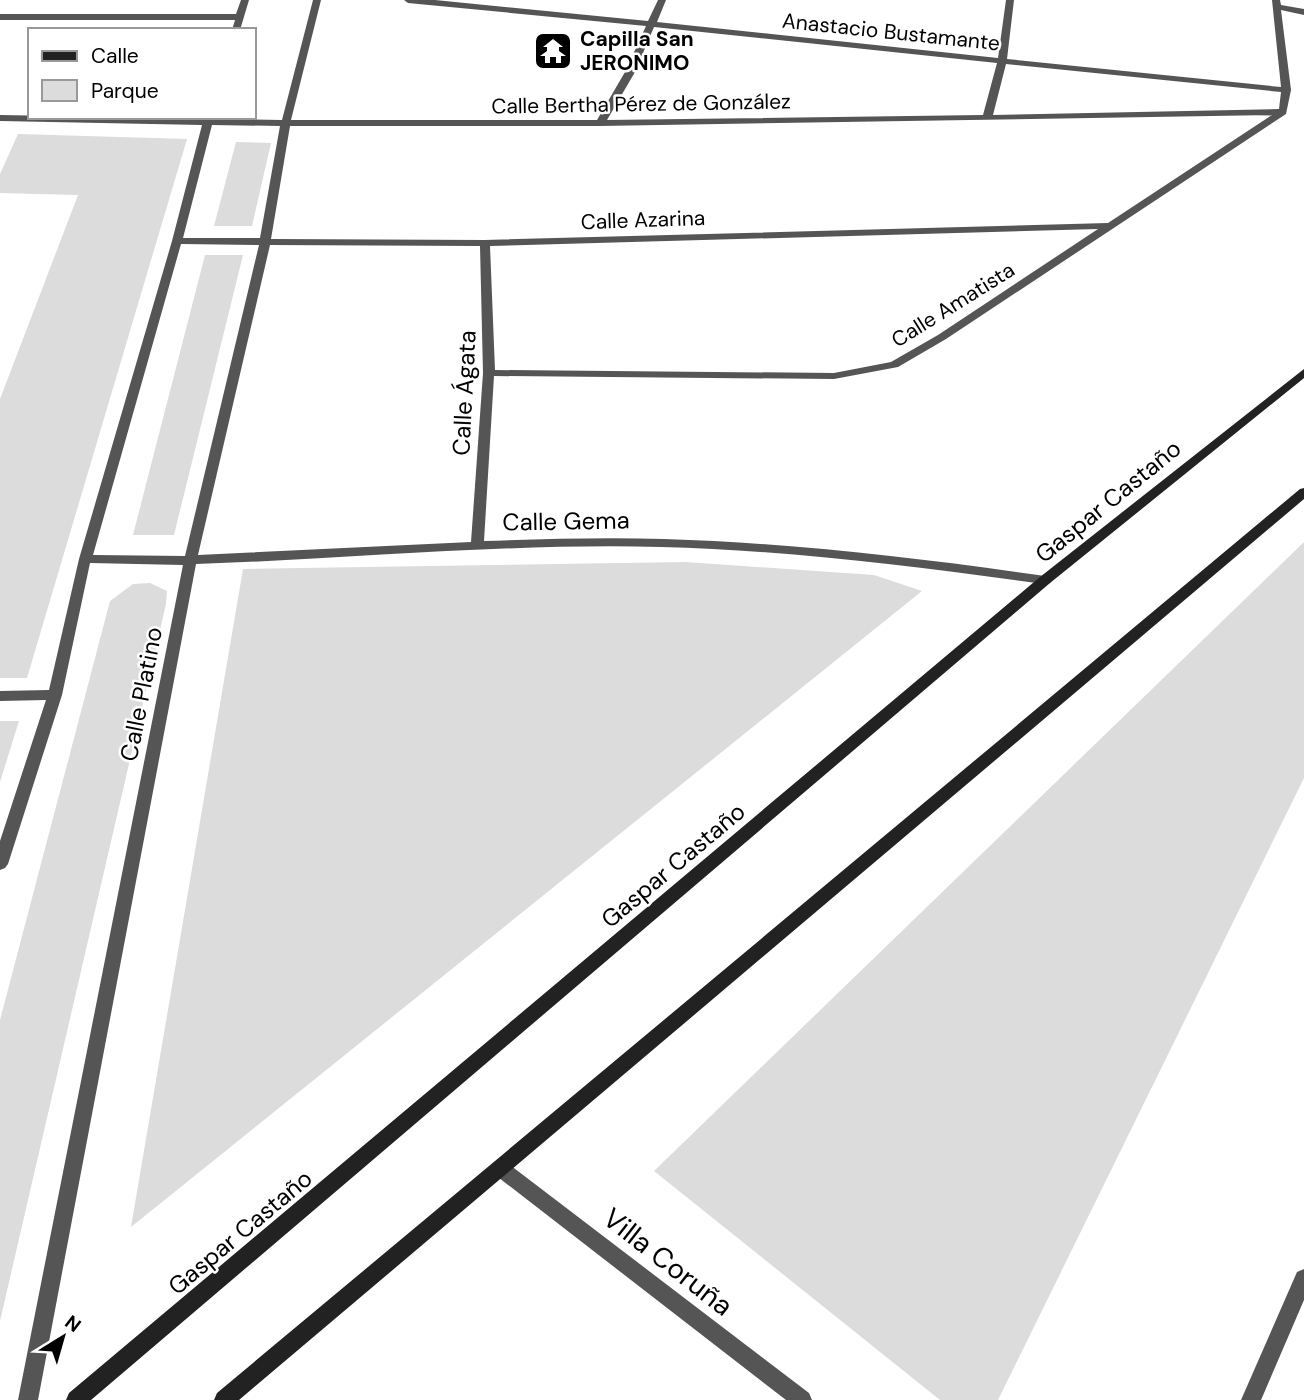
<svg xmlns="http://www.w3.org/2000/svg" width="1304" height="1400" font-family="'DM Sans',sans-serif">
<style>
.green{fill:#dcdcdc}
.lines{fill:none;stroke-linecap:round;stroke-linejoin:round}
.street{fill:#555;fill-rule:evenodd}
.secondary{fill:#222;fill-rule:evenodd}
.labels{text-anchor:middle;dominant-baseline:central;stroke-width:5;stroke-linejoin:round;paint-order:stroke}
.far-street-label{font-size:21px;fill:#000;stroke:#fff}
.far-poi-label{font-size:21px;font-weight:bold;fill:#000;stroke:#fff;text-anchor:start}
.street-label{font-size:24px;fill:#000;stroke:#fff}
.near-street-label{font-size:28px;fill:#000;stroke:#fff}
</style>
<rect width="100%" height="100%" fill="#fff"/>
<path class="green" d="M18,134L187,139L27,678H0V399L78,195L0,193V174Z
M236,142L271,143L252,226H214Z
M205,255H243L174,535H133Z
M1304,542V778L998,1400H940L654,1171Z
M685,562L874,575L922,591L131,1227L243,569Z
M150,583L167,591L166,604L0,1321V1020L110,601L133,584Z
M0,721H19L0,782Z"/>
<g class="lines">
<path class="street" d="M241,0H249L240,30H232L235,20H0V14H236Z
M313,0H321L291,120H597L625,72L646,26L408,3L404,0H435L648,21L658,0H666L657,22L998,58L1006,0H1014L1007,59L1281,87L1272,0H1280L1281,5L1304,9V15L1281,10L1291,90L1286,114L946,339L898,367L834,379L494,376L484,541C544,539 604,537 664,539C792,543 919,558 1045,576L1052,580L1050,583L1045,584C918,567 789,550 661,547C506,543 351,559 196,564L38,1400H18L183,565L90,563L62,695L8,864L5,868L0,870V841L46,700L0,701V691L49,690L79,559L172,241L202,125L0,121V115L282,120ZM654,27L997,63L983,115L607,120L635,72ZM1006,64L1281,92L1279,109L993,115ZM1272,115L1108,223L485,240L271,239L290,126H600ZM212,125L280,126L260,238H183ZM1098,229L938,335L891,362L834,373L495,370L490,246ZM181,244L259,245L185,556L93,555ZM270,245L480,246L483,373L471,542L198,555Z
M500,1160L506,1162L809,1393L812,1400H786L494,1174L491,1168L494,1162Z
M1304,1269V1300L1261,1400H1241L1297,1272Z"/>
<path class="secondary" d="M1304,369V378L1050,583L91,1400H66L69,1393L1040,577Z
M1304,488V499L239,1400H214L217,1393L1300,489Z"/>
</g>
<defs>
<symbol id="temple-square" viewBox="-11 -11 22 22"><rect x="-9" y="-9" width="18" height="18" rx="4" fill="#000" stroke="#fff"/><path d="M0-6L5-2H3V0L6.5 2.5H4V6H1.5V3h-3V6H-4V2.5H-6.5L-3 0V-2H-5Z" fill="#fff"/></symbol>
</defs>
<g fill-rule="evenodd">
<use href="#temple-square" x="531" y="29" width="44" height="44"/>
</g>
<g class="labels">
<g class="far-street-label">
<text transform="translate(891 32) rotate(6)">Anastacio Bustamante</text>
<text transform="translate(641 104) rotate(-1)">Calle Bertha Pérez de González</text>
<text transform="translate(643 220) rotate(-2)">Calle Azarina</text>
<text transform="translate(953 305) rotate(-32)">Calle Amatista</text>
</g>
<g class="far-poi-label">
<text x="580" y="39">Capilla San<tspan x="580" dy="24">JERONIMO</tspan></text>
</g>
<g class="street-label">
<text transform="translate(464 393) rotate(-87)">Calle Ágata</text>
<text transform="translate(1108 501) rotate(-39)">Gaspar Castaño</text>
<text transform="translate(566 521) rotate(-1)">Calle Gema</text>
<text transform="translate(141 694) rotate(-79)">Calle Platino</text>
<text transform="translate(673 865) rotate(-40)">Gaspar Castaño</text>
<text transform="translate(240 1232) rotate(-40)">Gaspar Castaño</text>
</g>
<g class="near-street-label">
<text transform="translate(668 1262) rotate(38)">Villa Coruña</text>
</g>
</g>
<rect x="28" y="28" width="228" height="91" fill="#ffffff" stroke="#999999" stroke-width="2"/>
<rect x="42" y="51" width="35" height="10" fill="#222222" stroke="#999999" stroke-width="2"/>
<text x="91" y="63" font-size="21" fill="#000000">Calle</text>
<rect x="42" y="80" width="35" height="21" fill="#dcdcdc" stroke="#999999" stroke-width="2"/>
<text x="91" y="98" font-size="21" fill="#000000">Parque</text>
<g transform="translate(63 1337) rotate(37)" stroke="#ffffff" stroke-width="5" paint-order="stroke">
<path d="M0-5L12 26L0 18L-12 26Z" fill="#000000"/>
<text y="-10" font-size="19" font-weight="bold" text-anchor="middle" fill="#000000">N</text>
</g>
</svg>
